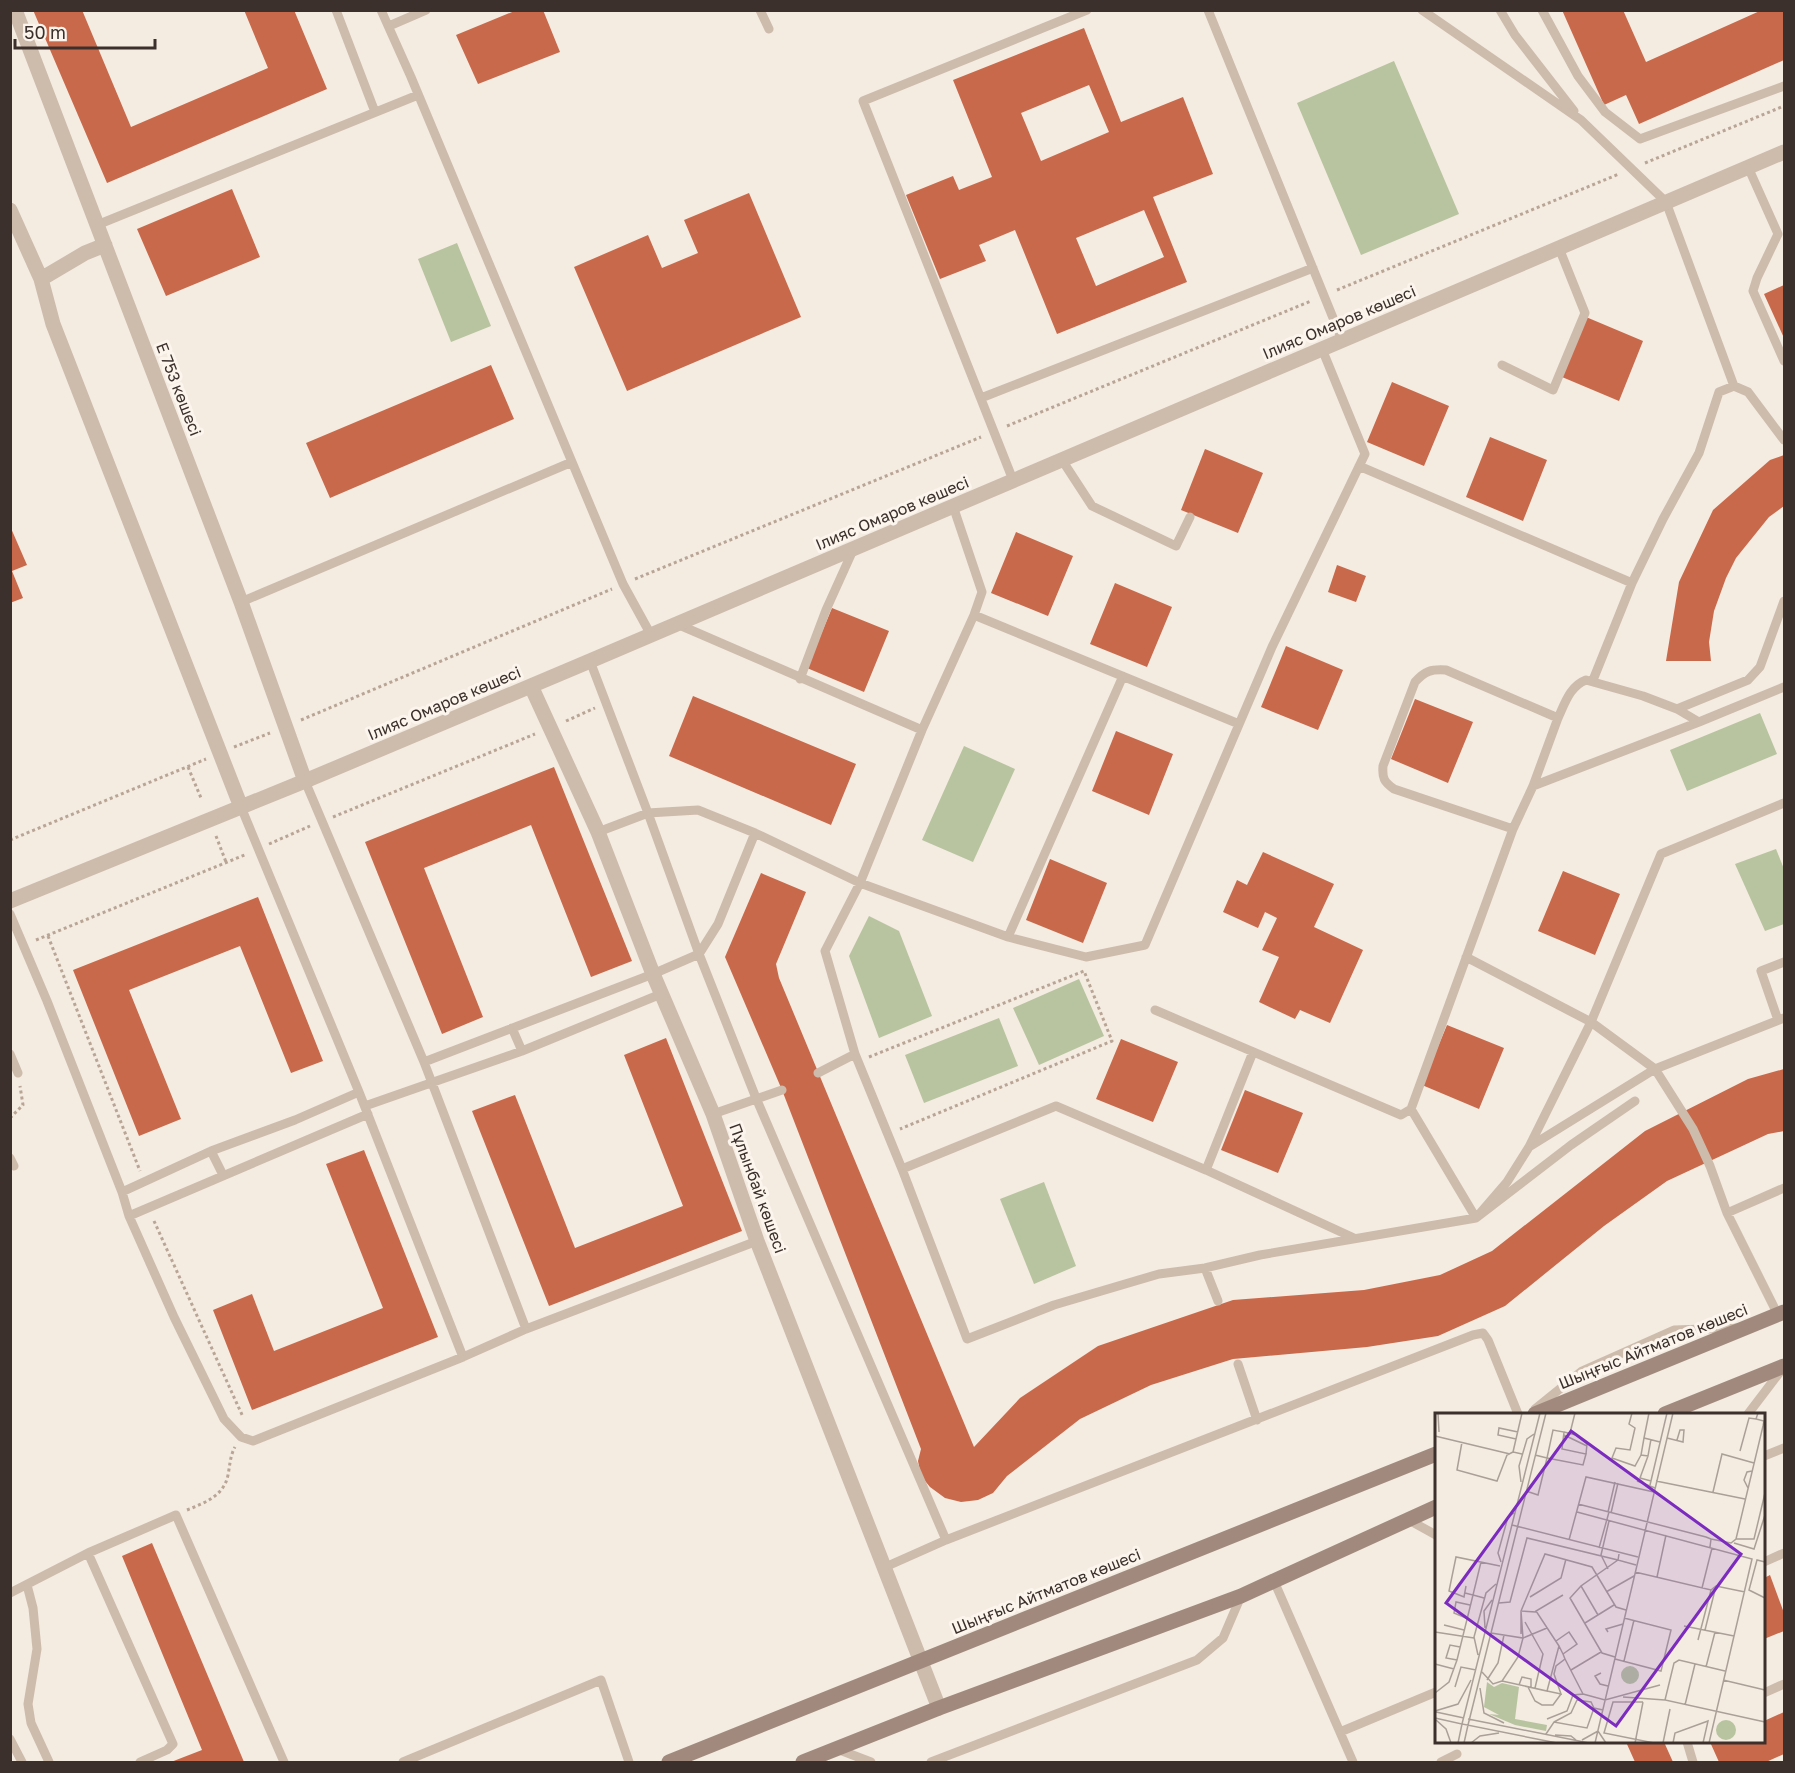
<svg xmlns="http://www.w3.org/2000/svg" width="1795" height="1773" font-family="'Golos Text',sans-serif">
<style>
.green{fill:#b8c4a0}
.building{fill:#c8694b;fill-rule:evenodd}
.lines{fill:none;stroke-linecap:round;stroke-linejoin:round}
.path{stroke:#b9a596;stroke-width:3;stroke-dasharray:3 3;stroke-linecap:butt}
.lane{stroke:#cdbbac;stroke-width:9}
.street{stroke:#cdbbac;stroke-width:15}
.secondary{stroke:#a18a7d;stroke-width:15}
.labels{text-anchor:middle;dominant-baseline:central;stroke-width:6;stroke-linejoin:round;paint-order:stroke}
.street-label{font-size:16px;fill:#3b302b;stroke:#fbf5ee}
.inset-road{fill:none;stroke:#aaa098;stroke-width:1.5}
.view{fill:#7b2cbf;fill-opacity:0.15;stroke:#7b2cbf;stroke-width:3}
.inset-edge{fill:none;stroke:#3b302b;stroke-width:3}
</style>
<rect width="100%" height="100%" fill="#f4ebe1"/>
<path class="green" d="M1394,61L1459,214L1361,255L1297,103Z
M457,243L491,326L451,342L418,259Z
M1760,713L1777,754L1687,791L1670,750Z
M964,746L1015,769L973,862L922,840Z
M1776,849L1784,869V924L1765,931L1735,864Z
M869,916L899,931L932,1016L879,1038L849,956Z
M1079,979L1104,1036L1039,1065L1013,1008Z
M999,1018L1018,1066L924,1103L905,1055Z
M1044,1182L1076,1266L1034,1284L1000,1199Z"/>
<path class="building" d="M33,10H82L131,127L268,68L244,10H294L327,89L107,183Z
M517,10H543L560,52L478,84L456,35Z
M1562,10H1623L1646,62L1762,10H1784V60L1639,124L1626,95L1604,105Z
M1084,28L1121,122L1183,97L1213,174L1153,197L1187,282L1057,334L1015,230L979,245L986,261L940,279L906,195L953,176L959,190L992,177L953,80ZM1089,85L1109,132L1041,161L1021,113ZM1144,210L1164,257L1096,286L1076,238Z
M232,189L260,257L166,296L137,229Z
M749,193L801,317L627,391L574,267L648,235L662,268L698,253L684,220Z
M1784,285V338L1764,294Z
M1586,317L1643,341L1619,401L1562,377Z
M491,365L514,419L330,498L306,443Z
M1392,382L1449,406L1424,466L1367,442Z
M1490,437L1547,460L1523,521L1466,497Z
M1205,449L1263,473L1238,533L1181,510Z
M1784,455V506L1769,517L1736,558L1726,578L1714,611L1709,642L1711,661H1666L1679,582L1713,510L1770,460Z
M10,526L27,565L12,571L23,598L10,603Z
M1016,532L1073,556L1048,616L991,593Z
M1337,565L1366,576L1356,602L1328,592Z
M1115,583L1172,607L1147,667L1090,644Z
M832,608L889,631L864,692L807,668Z
M1286,646L1343,670L1318,730L1261,707Z
M693,696L856,764L831,825L669,756Z
M1415,699L1473,722L1448,783L1391,759Z
M1116,731L1173,754L1149,815L1092,791Z
M554,767L632,961L591,977L531,825L424,868L483,1017L442,1034L365,842Z
M1263,852L1334,884L1314,927L1363,950L1330,1023L1300,1010L1295,1019L1259,1002L1279,957L1262,950L1277,918L1265,912L1258,928L1223,912L1237,880L1247,885Z
M1050,859L1107,883L1083,943L1026,920Z
M1563,871L1620,894L1595,955L1538,931Z
M761,873L806,892L776,964L779,978L974,1447L1020,1398L1098,1346L1233,1300L1364,1290L1440,1275L1492,1251L1645,1131L1748,1079L1784,1069V1131L1768,1134L1667,1181L1604,1226L1505,1306L1438,1336L1367,1347L1233,1359L1151,1385L1080,1419L1007,1476L993,1493L978,1500L961,1502L945,1498L930,1487L921,1476L918,1461L921,1449L782,1090L725,957Z
M258,897L323,1061L291,1073L240,946L129,990L181,1119L139,1136L73,970Z
M1447,1025L1504,1048L1479,1109L1422,1085Z
M666,1038L742,1231L549,1306L472,1111L515,1095L575,1248L683,1206L624,1055Z
M1121,1039L1178,1062L1153,1122L1096,1099Z
M1245,1090L1303,1113L1278,1173L1221,1150Z
M364,1150L438,1337L252,1410L213,1310L252,1294L274,1351L383,1308L326,1164Z
M152,1543L244,1762H171L202,1750L122,1556Z
M1770,1575L1784,1613V1631L1764,1639V1578Z
M1784,1712V1754L1766,1762H1719L1710,1742H1764V1721Z
M1626,1742H1664L1673,1762H1635Z"/>
<g class="lines">
<path class="path" d="M1645,163L1784,106
M1337,290L1619,174
M1007,426L1311,301
M635,579L981,437
M301,720L612,589
M566,721L595,708
M234,747L270,733
M188,767L201,798
M333,817L535,734
M216,836L226,862
M10,840L206,759
M269,844L310,826
M48,936L140,1171
M36,940L247,854
M869,1057L1084,971L1112,1041L900,1129
M10,1118L23,1105L20,1086
M154,1221L243,1417
M187,1510C204,1503 224,1496 228,1475C230,1465 230,1456 235,1447"/>
<path class="lane" d="M336,10L375,112
M381,10L411,77L623,584L651,635
M760,10L769,29
M1208,10L1342,340
M1422,10L1581,120L1666,202L1734,386
M1500,10L1515,35L1574,111
M1542,10L1578,76L1605,112L1640,139L1784,86
M389,26L426,10
M1748,167L1778,234L1757,278L1753,291L1784,361
M97,225L418,95
M1502,365L1553,390L1585,313L1559,248
M981,398L1313,268
M1062,460L1092,506L1176,546L1190,517
M1359,466L1632,583
M1013,480L863,101L1087,10
M953,506L982,592L974,615L922,730L860,883L825,951L855,1054L902,1169L967,1339L1054,1305L1159,1274L1205,1268L1260,1255L1476,1218L1411,1109
M241,602L572,462
M974,615L1239,724
M677,624L922,730
M590,661L648,813L698,810L755,833L860,883L1008,937L1123,676
M800,679L826,610L854,548
M1593,680L1632,583L1663,519L1699,453L1719,392L1734,386L1748,392L1784,440
M1677,709L1699,722
M1558,718C1565,703 1570,686 1586,680L1643,696L1677,709L1748,680L1760,667L1784,601
M305,781L424,1062L526,1329
M241,807L359,1092L463,1357
M1513,829L1394,789C1384,782 1382,778 1383,766L1415,682C1425,671 1431,669 1446,670L1558,718L1533,786
M598,832L648,813L699,954L756,1098L946,1540L1473,1335L1483,1333L1488,1340L1518,1414
M10,914L47,1001L122,1192L129,1216L174,1317L224,1419L241,1437L253,1441L463,1357L526,1329L757,1241
M1008,937L1086,957L1145,945L1272,647L1365,454L1322,349
M1466,957L1591,1022L1655,1069L1784,1018
M1155,1010L1401,1115L1411,1109L1513,829L1533,786L1699,722L1784,687
M1778,1020L1761,971L1784,962
M512,1028L522,1051
M10,1054L18,1073
M424,1062L653,974L699,954L718,924L755,833
M818,1073L855,1054
M1635,1101L1571,1145L1476,1218L1507,1182L1529,1147L1655,1069L1693,1129L1710,1166L1727,1213L1778,1315
M365,1106L522,1051L661,994
M713,1114L782,1090
M1529,1147L1591,1022L1661,854L1784,803
M211,1151L223,1175
M10,1158L14,1166
M902,1169L1056,1106L1206,1170L1354,1238
M1206,1170L1253,1052
M122,1192L211,1151L295,1120L359,1092
M1727,1213L1784,1188
M129,1216L368,1114
M1205,1268L1218,1301
M1238,1364L1257,1420
M1535,1409L1582,1371L1674,1330L1736,1328
M1748,1414L1783,1368
M1764,1456L1784,1448
M1407,1519L1436,1535
M1764,1562L1784,1553
M883,1568L946,1540
M1274,1581L1353,1762
M27,1585L33,1608L37,1649L28,1704L31,1723L49,1762
M10,1593L88,1553
M1764,1693L1784,1684
M1340,1732L1436,1692
M10,1739L22,1762
M1687,1742L1693,1762
M837,1749L871,1762
M140,1762L167,1750L173,1744L88,1553L176,1515L284,1762
M403,1762L601,1680L629,1762
M931,1762L1197,1660L1223,1638L1241,1596
M1441,1762L1457,1754"/>
<path class="street" d="M15,10L241,602L305,781
M10,210L41,279
M105,245L85,253L41,279L53,324L241,807
M531,686L598,832L653,974L713,1114L757,1241L939,1708
M10,901L305,781L590,661L1784,152"/>
<path class="secondary" d="M1535,1414L1784,1312
M1665,1414L1784,1366
M669,1762L1436,1454
M803,1762L939,1708L1241,1596L1436,1507"/>
</g>
<g class="labels">
<g class="street-label">
<text transform="translate(1339 322) rotate(-23)">Ілияс Омаров көшесі</text>
<text transform="translate(179 389) rotate(69)">Е 753 көшесі</text>
<text transform="translate(892 513) rotate(-23)">Ілияс Омаров көшесі</text>
<text transform="translate(444 703) rotate(-23)">Ілияс Омаров көшесі</text>
<text transform="translate(758 1188) rotate(70)">Пұлынбай көшесі</text>
<text transform="translate(1653 1346) rotate(-22)">Шыңғыс Айтматов көшесі</text>
<text transform="translate(1046 1591) rotate(-22)">Шыңғыс Айтматов көшесі</text>
</g>
</g>
<g transform="translate(1435 1413)">
<rect width="330" height="330" fill="#f4ebe1"/>
<path d="M186 262a9 9 0 1 1 18 0a9 9 0 1 1-18 0ZM52,269L59,274L67,270L84,274L80,306L112,312L111,318L80,312L54,301L64,302L49,294ZM281 317a10 10 0 1 1 20 0a10 10 0 1 1-20 0Z" fill="#b8c4a0"/>
<path class="inset-road" d="M3,0L4,19M87,0L78,39L87,41M105,0L27,311L122,330M197,0L194,11L200,15L195,37L181,35L177,45L200,53L206,42M129,19L141,22L152,31L151,41M135,20L140,0M129,22L152,33M0,23L75,41M209,25L214,0M232,25L248,29L249,17H245L242,27M81,26L63,22L64,15L83,19M216,26L213,43L206,42L209,25L225,29M27,29L22,57L62,68L72,42L78,39M305,38L314,5L321,6M213,43L205,65L216,68M202,68L220,75M221,68L310,86M86,69L84,53L92,26L99,21M215,72L232,0M313,75L309,67L312,59L317,58M91,78L103,82L112,45L118,17L129,19L127,36L151,41L148,52L112,45L100,42M278,79L287,41L319,50M143,91L271,124L276,126L275,134M142,99L317,146L274,330M173,99L180,69M176,100L183,70M77,112L203,144M276,126L296,130L301,126L328,13L329,8L321,6L323,0M301,126H319L330,80M134,127L151,64L219,79M299,130L319,136L330,102M164,135L174,99M46,149L38,182L49,185M66,149L63,140L73,104L79,100M330,149L322,147L314,177L330,185M173,156L166,142L174,108M200,159L276,177L281,173L310,179M222,164L231,122M31,173L29,184L14,178L21,144L65,153M146,173L135,185L167,240L180,244M267,175L277,135M171,179L199,163M95,184L126,165L131,146M64,190L75,189L92,125L183,147L184,141M101,199L86,198L110,141L157,154L181,194L191,197M163,202L146,173L183,147L201,152M31,205L19,200L21,189L35,192M90,209L108,241L100,275M150,210L179,192M9,212L29,217M249,213L299,223M50,215L49,198L57,187M112,215L88,225L83,244L67,268L112,278L124,233L101,198L128,182M270,217L280,177M0,219L39,225M173,219L171,216L188,211M56,220L88,225L86,198V221M263,227L276,177M121,228L134,219L142,231L128,241L124,233M43,242L39,224L51,180L61,171M180,246L226,258L236,217L189,205M22,247L11,245L15,232L25,234M189,248L199,207M0,251L19,256M271,254L280,219M136,257L166,239M290,258L244,247L239,250L230,287L330,309M47,259L58,271L67,268M166,260L160,263L165,271L173,273M52,267L63,250L69,222M288,267L330,277M84,272L87,264L96,266V274M20,274L26,254L41,257M93,274L100,288L107,292H118L126,281M45,275L49,300L69,310M112,278L126,281L119,261L121,253L130,246L128,241M0,280L14,269L22,247L38,182L30,180M148,281L170,287L225,272M188,284L230,287M208,289H178L169,320L219,330M250,292L260,251M0,298L23,291L36,267M1,299L29,305M0,305L27,311L23,330M33,306L154,330M112,306L132,298L138,282L148,281L130,246M1,307L11,316L16,330M119,309L136,300L142,287L156,289L159,295L168,297M33,312L111,0M111,321L119,309L152,315L159,295M120,322L136,323L141,327M147,327L163,318L171,330M29,330L33,312M36,330L45,323L64,320M160,330L238,0M200,330L208,289M228,330L235,296M238,330L240,320L273,308L268,330"/>
<path class="view" d="M136,18L306,141L181,313L11,190Z"/>
<rect width="330" height="330" class="inset-edge"/>
</g>
<rect width="1795" height="1773" fill="none" stroke="#3b302b" stroke-width="24"/>
<path d="M15 39v9h140v-9" fill="none" stroke="#3b302b" stroke-width="3"/>
<text x="24" y="39" font-size="18" fill="#3b302b" stroke="#fbf5ee" stroke-width="4.5" paint-order="stroke">50 m</text>
</svg>
